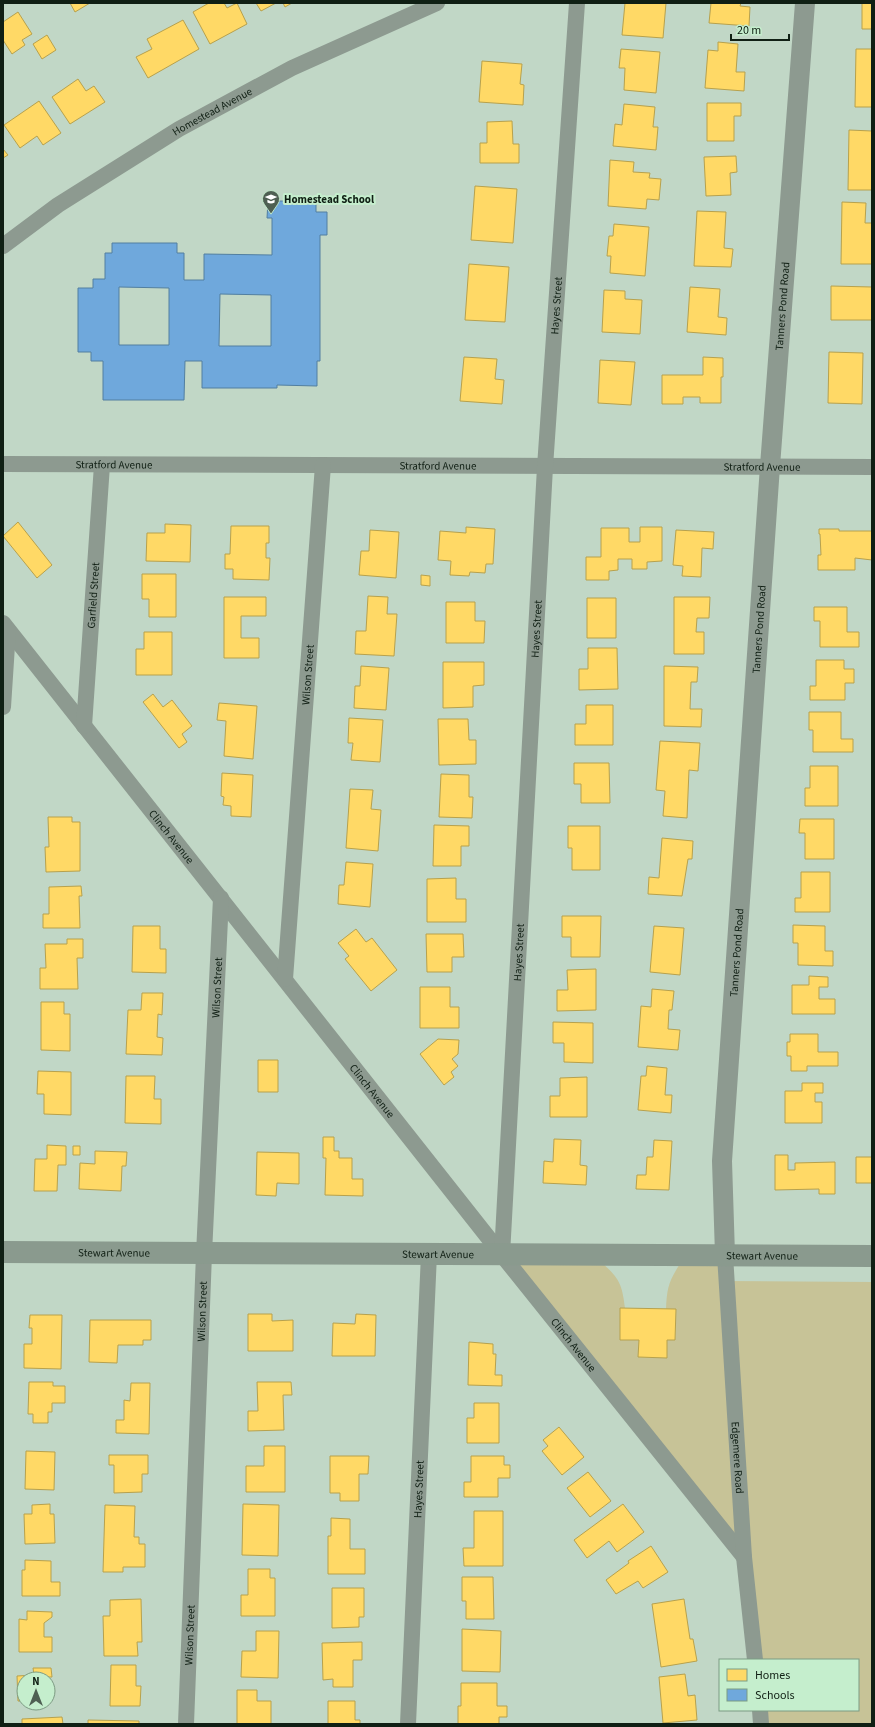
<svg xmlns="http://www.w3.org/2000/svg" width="875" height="1727" font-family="'Source Sans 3',sans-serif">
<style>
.green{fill:#c7c397}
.homes{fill:#ffd966;stroke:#b7a14d}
.schools{fill:#6fa8dc;stroke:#527fa0;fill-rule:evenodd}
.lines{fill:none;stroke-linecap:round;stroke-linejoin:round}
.minor{stroke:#8d9a90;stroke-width:16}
.tertiary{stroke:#8d9a90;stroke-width:20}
.secondary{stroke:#8a9a8e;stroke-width:22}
.labels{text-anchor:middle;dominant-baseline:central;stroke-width:4;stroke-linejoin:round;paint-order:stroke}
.street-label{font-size:11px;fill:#101f14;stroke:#c5eecd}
.poi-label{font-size:11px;font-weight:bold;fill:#101f14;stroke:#c5eecd;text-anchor:start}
</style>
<rect width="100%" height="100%" fill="#c1d7c6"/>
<path class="green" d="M513,1261H600C619,1278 622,1283 625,1308L620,1309V1340H639V1357L667,1358V1340H675L676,1310L666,1309C667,1287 669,1280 682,1261H720L722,1281L872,1282V1724H765L763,1710H858V1660H758L746,1557Z"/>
<path class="homes" d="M70,3H90L75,12Z
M209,3H224L227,8L237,3L247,24L210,44L193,12Z
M256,3H276L261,11Z
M283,3H292L285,7Z
M625,3H666L663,38L622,35Z
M711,3H741L740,6L750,7L749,26L709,23Z
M862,3H872V29H862Z
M18,12L32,34L22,40L25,45L12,54L3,40V22Z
M183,20L199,49L148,78L136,57L152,49L147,39Z
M47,35L56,50L42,59L33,44Z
M718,42L738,44L736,72H745L744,91L705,88L708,50L718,51Z
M621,49L660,52L656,93L624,90L625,68H619Z
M856,49H872V107H855Z
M482,61L522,64L520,84L524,85L523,105L479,102Z
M78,79L86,91L94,86L105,102L70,124L52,97Z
M39,101L61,133L43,145L37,136L20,148L4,125Z
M707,103H741V116H734V141H707Z
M624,104L655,107L653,127H658L656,150L613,146L615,124L622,125Z
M512,121L513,144H519V163H480V143H487V122Z
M849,130L872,131V190H848Z
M3,149L8,155L3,158Z
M736,156L737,172L730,173L731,195L706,196L704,157Z
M610,160L634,162L633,172L650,173L649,178L661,179L659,200L647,199L646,209L608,206Z
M475,186L517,189L513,243L471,240Z
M842,202L866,203L865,223H872V264H841Z
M697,211L726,212L724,248L733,249L731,267L694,266Z
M614,224L649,227L645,276L610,273L611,256H607L609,236H613Z
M469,264L509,267L505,322L465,320Z
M831,286L872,287V320H831Z
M690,287L720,289L718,317L727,318L726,335L687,332Z
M604,290L625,291V299L642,300L640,334L602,332Z
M829,352L863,353L862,404L828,403Z
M464,357L497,359L495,379L504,380L502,404L460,401Z
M703,357L723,358V377H721V403H700V397H683V404H662V375H703Z
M600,360L635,362L631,405L598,403Z
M18,522L52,565L37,578L3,536Z
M165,524L191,525L190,562L146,561L147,533H165Z
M231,526H269V543H266V558H270L269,580L233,579V569H225V554H230Z
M466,527L495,529L493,564H486L485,573L470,572L469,576L450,575L451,561L438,560L440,531L466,533Z
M640,527H662V561L647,562V569H632V559H618V570L609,571V580H586V557H601V528H629V542H640Z
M819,529H839V531H872V560L855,558V570H818V555H821L820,534H819Z
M370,530L399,532L396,578L359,575L361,551H369Z
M676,530L714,532L713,549L702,548L701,577L682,576L683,566L673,565Z
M142,574H176V617H149V599H142Z
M421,575L430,576V586L421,585Z
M368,596L388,597L387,614H397L394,656L355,654L356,631H366Z
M224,597H266V616H241V638H259V658H224Z
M674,597H710L709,618H697L696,632H704V654H674Z
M587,598H616V638H587Z
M446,602H475V621H485L484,643H446Z
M814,607H847V632H859V647H820V621H814Z
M144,632H172V675H136V649H144Z
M588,648H617L618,689L579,690V669H588Z
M816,660H844V669H854V683H845V700H810V686H816Z
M443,662H484V685L473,686V707L443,708Z
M361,666L389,668L386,710L354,708L355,686H360Z
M664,666L698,667L697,682H691L690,709H702L701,727L664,726Z
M153,694L163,707L172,700L192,726L182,734L187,742L179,748L143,702Z
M219,703L257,706L253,759L224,756L226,721L217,720Z
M586,705H613V745H575V724H586Z
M809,712H841V739H853V752H813V730H809Z
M349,718L383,720L380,762L351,760L353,743H348Z
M438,719H468L469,740H476V764L439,765Z
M660,741L700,743L698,771L689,770L687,818L663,816L665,791L656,790Z
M574,763H609L610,803H581V784H574Z
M810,766H838V806H805V788H810Z
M222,773L253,775L251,817L231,816V806L223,805L224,797L221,796Z
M441,774L469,775V797H473L472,818L439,817Z
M350,789L373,790L371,809L381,810L378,851L346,848Z
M48,817H72V822H80V871L46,872L45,847H49Z
M800,819H834V859H805V833H799Z
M434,825L469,826V846H461V866H433Z
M568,826H600V870H572V848H568Z
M662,838L693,841L692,859H688L682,896L648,894L649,877L659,878Z
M346,862L373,864L370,907L338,904L339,885H344Z
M801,872H830V912H795V898H801Z
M456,878V899H466V922H427V879Z
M81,886L82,896H79L80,928H43V914H49V887Z
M562,916H601L600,957H571V937H562Z
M793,925L825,926V951H833V966L798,965V943H793Z
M133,926H160V949H166V973L132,972Z
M654,926L684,928L680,975L650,972Z
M356,929L366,942L372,938L397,970L371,991L345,959L349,956L338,943Z
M426,934H463L464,957H452V972H427Z
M67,939H83V958H77L78,989H40V968H46L45,944H67Z
M596,969V1010L557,1011V990H568L567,970Z
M809,976L828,977V987H819V999H835V1014H792V985H809Z
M420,987H450V1007H459V1028H420Z
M652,989L674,991L672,1010H669L668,1029L680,1030L678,1050L638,1047L641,1006L651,1007Z
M142,993H163L162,1015L158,1014L157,1037L163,1038L162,1055L126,1054L128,1010H141Z
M41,1002H64V1014H70V1051L41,1050Z
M553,1022L593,1023V1063L564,1062V1043H553Z
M790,1034H818V1052H838V1066H807V1071H791V1056H787V1042H790Z
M438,1039L459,1040L458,1054L452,1059L458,1066L451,1072L454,1077L444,1085L420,1054Z
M258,1060H278V1092H258Z
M647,1066L667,1068L665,1095H672L671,1113L638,1110L641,1076H646Z
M38,1071L71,1072V1115L44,1114V1094H37Z
M126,1076H155L154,1099H161V1124L125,1123Z
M587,1077V1117H550V1096H560V1078Z
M802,1083H823V1093H815V1102H822V1123H785V1091H802Z
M323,1137H334V1151H339V1158H352V1179H363V1196L325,1195L326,1158H323Z
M554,1139L581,1140L580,1165L587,1166L586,1185L543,1183L544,1161L553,1162Z
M654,1140L672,1141L669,1190L636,1189L637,1175H646L647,1157H653Z
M47,1145L66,1146V1165H58L57,1191H34L35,1159H47Z
M73,1146H80V1155H73Z
M95,1151L127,1152L126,1166H122L121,1191L79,1189L80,1163L95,1164Z
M257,1152L299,1153V1184L277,1183L276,1196L256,1195Z
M775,1155H788V1170H795V1163L835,1162V1194H819V1189L775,1190Z
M856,1157H872V1183H856Z
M620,1308L676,1309L675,1340H667V1358L638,1357L639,1340H620Z
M248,1314H272V1321L293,1320V1351H248Z
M356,1314L376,1315L375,1356H332L333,1323L355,1324Z
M30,1315H62L61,1369L24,1368V1344H32V1328H29Z
M90,1320H151V1340H143V1345H118L117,1363L89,1362Z
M469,1342L493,1344V1354H496L495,1375H502V1386L468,1385Z
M29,1382H53V1386H65V1403H52V1412H48V1423H33V1414H28Z
M257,1382H291L292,1395H283L284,1430L248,1431V1411H258Z
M131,1383H150L149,1434L116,1433V1420H124V1400L130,1401Z
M474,1403H499V1443H467V1418H474Z
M559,1427L584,1457L562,1475L542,1451L548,1446L543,1440Z
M264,1446H285V1492H246V1466H264Z
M26,1451L55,1452L54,1490L25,1489Z
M109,1455H148V1474H142V1492L114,1493V1465H109Z
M330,1456H369L368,1474H359V1501H340V1493H330Z
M471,1456H504V1465H510V1478H498V1497H464V1482H471Z
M588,1472L611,1501L590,1517L567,1488Z
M50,1504V1514H54L55,1543L25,1544L24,1514H32V1505Z
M243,1504L279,1505L278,1556L242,1555Z
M623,1504L644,1532L617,1552L609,1541L587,1558L574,1540Z
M105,1505L135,1506L134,1537H139V1544H145V1567H123V1572H103Z
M474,1511H503V1566H464L463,1548H474Z
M331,1518L350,1519V1549H365V1574H328V1536H331Z
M651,1546L668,1572L643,1588L638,1581L616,1594L606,1580L629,1563L628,1561Z
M25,1560L51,1561V1582H60V1596H22V1570H25Z
M248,1569H270V1578H275V1616H241V1595H248Z
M462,1577H493L494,1619H466V1601H462Z
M332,1588H364V1617H359V1627L332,1628Z
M141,1599L142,1642H137L138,1656H104L103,1616H110V1600Z
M684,1599L690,1639H693L697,1661L661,1667L652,1604Z
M27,1611L52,1612V1617L44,1623V1637H52V1652H19V1619L27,1620Z
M462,1629L501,1631L500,1672L462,1671Z
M256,1631H279L278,1678L241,1677L242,1651H256Z
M362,1642V1660H353V1687H333V1679L323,1680L322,1643Z
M111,1665H136V1686H141L140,1706H110Z
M33,1668H51L52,1677H42V1679H24V1701H18L17,1676L34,1675Z
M685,1674L688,1696L695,1695L697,1720L663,1723L659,1677Z
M461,1683H497V1706H507V1717H499V1724H458V1706H461Z
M48,1688H50V1701H48Z
M237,1690H257V1701H271V1724H237Z
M328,1701H355V1720H360V1724H328Z
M62,1717L63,1724H22V1719Z
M88,1720L139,1721V1724H88Z"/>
<path class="schools" d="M268,201H316V212H327V235H320V361H317V386L277,385V388H202V361H185L184,400H103V361H91V352H78V288H93V279H105V253H112V243H177V253H184V280H204V254L272,255V218H267ZM119,287L169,288V345H119ZM220,294L271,295V346H219Z"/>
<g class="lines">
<g class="minor">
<path id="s1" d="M3,246L58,205L179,129L292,68L437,3"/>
<path id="s2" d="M3,464L872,467"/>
<path id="s3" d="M3,623L502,1255L744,1557"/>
<path d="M3,707L8,630"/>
<path id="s4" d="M84,726L102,465"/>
<path id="s5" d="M285,979L323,465"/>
<path id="s6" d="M502,1255L545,467L577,3"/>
<path id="s7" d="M725,1255L744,1557L755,1660"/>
<path d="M760,1710L761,1724"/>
<path id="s8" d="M186,1724L204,1254L221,898"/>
<path id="s9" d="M408,1724L429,1254"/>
</g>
<path class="tertiary" id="s10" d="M725,1255L722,1161L770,466L805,3"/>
<path class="secondary" id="s11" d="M3,1252L872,1256"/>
</g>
<defs>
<symbol id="school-pin" viewBox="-11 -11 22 30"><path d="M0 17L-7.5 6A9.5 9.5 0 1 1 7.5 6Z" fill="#4e5f52" stroke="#c5eecd"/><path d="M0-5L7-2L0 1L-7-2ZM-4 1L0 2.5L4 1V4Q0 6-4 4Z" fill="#fff"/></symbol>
</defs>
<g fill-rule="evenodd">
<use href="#school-pin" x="261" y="189" width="20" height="27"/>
</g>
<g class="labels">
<g class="street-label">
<text stroke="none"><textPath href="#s1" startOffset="249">Homestead Avenue</textPath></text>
<text stroke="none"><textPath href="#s6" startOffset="951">Hayes Street</textPath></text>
<text stroke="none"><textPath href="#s10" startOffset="951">Tanners Pond Road</textPath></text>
<text stroke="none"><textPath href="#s2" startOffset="111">Stratford Avenue</textPath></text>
<text stroke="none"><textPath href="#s2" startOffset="435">Stratford Avenue</textPath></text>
<text stroke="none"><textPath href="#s2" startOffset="759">Stratford Avenue</textPath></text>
<text stroke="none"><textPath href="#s4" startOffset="131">Garfield Street</textPath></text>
<text stroke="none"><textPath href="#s6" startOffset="627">Hayes Street</textPath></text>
<text stroke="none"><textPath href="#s10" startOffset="627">Tanners Pond Road</textPath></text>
<text stroke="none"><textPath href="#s5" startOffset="305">Wilson Street</textPath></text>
<text stroke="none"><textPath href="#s3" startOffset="272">Clinch Avenue</textPath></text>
<text stroke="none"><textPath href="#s6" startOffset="303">Hayes Street</textPath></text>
<text stroke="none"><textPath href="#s10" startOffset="303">Tanners Pond Road</textPath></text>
<text stroke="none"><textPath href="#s8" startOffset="737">Wilson Street</textPath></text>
<text stroke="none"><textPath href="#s3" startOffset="596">Clinch Avenue</textPath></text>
<text stroke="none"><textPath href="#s11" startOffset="111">Stewart Avenue</textPath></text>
<text stroke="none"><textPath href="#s11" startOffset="435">Stewart Avenue</textPath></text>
<text stroke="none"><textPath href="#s11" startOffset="759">Stewart Avenue</textPath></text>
<text stroke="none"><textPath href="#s8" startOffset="413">Wilson Street</textPath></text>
<text stroke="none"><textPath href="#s3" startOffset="920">Clinch Avenue</textPath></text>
<text stroke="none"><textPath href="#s7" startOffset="203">Edgemere Road</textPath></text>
<text stroke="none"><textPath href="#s9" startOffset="235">Hayes Street</textPath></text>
<text stroke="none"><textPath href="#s8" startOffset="89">Wilson Street</textPath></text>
</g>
<g class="poi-label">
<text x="284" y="199">Homestead School</text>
</g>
</g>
<rect width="875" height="1727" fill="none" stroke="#101f14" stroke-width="8"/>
<rect x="719" y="1659" width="140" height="52" fill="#c5eecd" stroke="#7d9b83"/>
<rect x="727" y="1669" width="20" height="12" fill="#ffd966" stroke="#7d9b83"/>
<text x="755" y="1679" font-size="12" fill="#101f14">Homes</text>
<rect x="727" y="1689" width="20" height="12" fill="#6fa8dc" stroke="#7d9b83"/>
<text x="755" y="1699" font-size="12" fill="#101f14">Schools</text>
<g transform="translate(36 1691)"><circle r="19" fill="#c5eecd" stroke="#7d9b83"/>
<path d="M0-3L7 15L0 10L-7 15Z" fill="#4e5f52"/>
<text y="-6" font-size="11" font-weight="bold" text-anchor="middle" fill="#101f14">N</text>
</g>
<path d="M731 34v6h58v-6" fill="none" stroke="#101f14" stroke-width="2"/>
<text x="737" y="34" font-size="12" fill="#101f14" stroke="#c5eecd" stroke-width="3" paint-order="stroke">20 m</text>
</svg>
